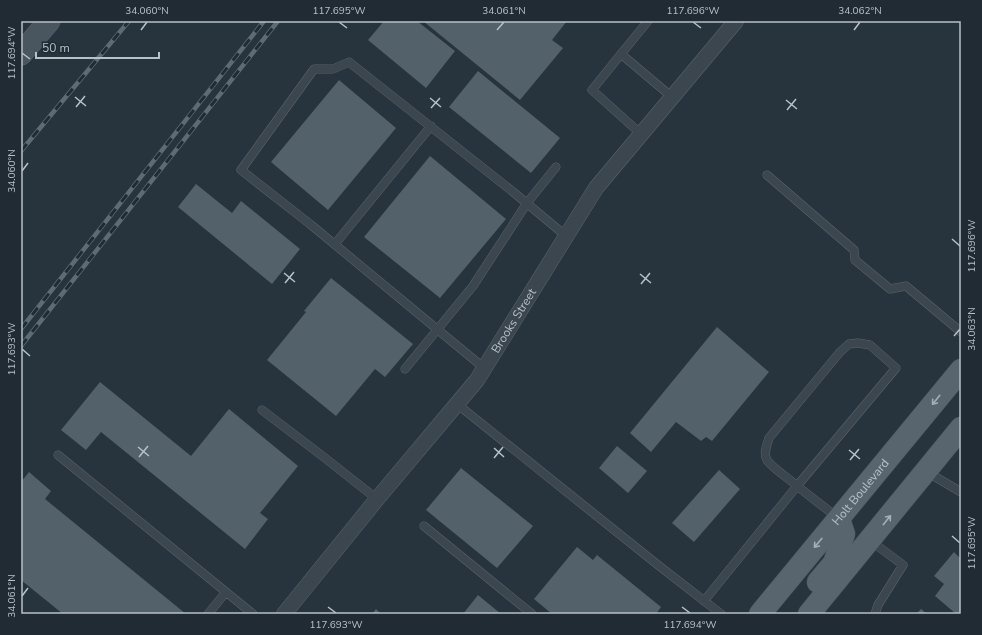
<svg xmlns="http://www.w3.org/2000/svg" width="982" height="635" font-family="'Nunito Sans',sans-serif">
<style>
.building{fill:#52616a}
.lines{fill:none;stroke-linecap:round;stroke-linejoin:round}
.lane-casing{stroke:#59646b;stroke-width:9}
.street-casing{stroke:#59646b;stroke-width:16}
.secondary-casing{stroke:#59646b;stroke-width:23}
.primary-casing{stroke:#444f57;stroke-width:23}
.lane{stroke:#3b464e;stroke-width:8}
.street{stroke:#3b464e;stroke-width:15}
.secondary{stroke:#495660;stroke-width:22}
.primary{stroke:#59656e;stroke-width:22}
.rail-casing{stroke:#5d6b74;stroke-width:4.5}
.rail{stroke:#202b33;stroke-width:3;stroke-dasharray:9;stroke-linecap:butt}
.oneway{stroke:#a4afb6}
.ticks{fill:none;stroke:#b7c1c8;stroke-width:1.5}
.labels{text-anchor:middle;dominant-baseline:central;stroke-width:3;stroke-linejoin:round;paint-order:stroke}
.street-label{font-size:12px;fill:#b7c1c8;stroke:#202b33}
.neatline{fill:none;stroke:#b7c1c8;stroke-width:1.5}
.ticks-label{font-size:10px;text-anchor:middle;fill:#b7c1c8}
</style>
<rect width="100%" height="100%" fill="#27343e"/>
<path class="building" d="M384,21H417L455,51L426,88L368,40Z
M423,21H567L552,40L563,48L520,100Z
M478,71L560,138L531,173L449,107Z
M339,80L396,128L328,210L271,162Z
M430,156L506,219L440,298L364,237Z
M196,184L232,213L241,201L300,249L272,284L178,207Z
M331,278L413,344L385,377L375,369L336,416L267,360L306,312L304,311Z
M717,327L769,372L712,441L706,437L701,441L676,422L651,452L630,433Z
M100,382L191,456L229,409L298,466L260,513L268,519L245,549L101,432L86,450L61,430Z
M617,446L647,471L628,493L599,468Z
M461,468L533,526L497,568L426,510Z
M719,470L740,489L694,542L672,523Z
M29,472L51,491L45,499L186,614H63L21,580V482Z
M577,547L593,560L597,555L661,607L656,614H552L534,599Z
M954,552L961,559V613L960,614H956L935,596L944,584L934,576Z
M478,595L501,614H463Z
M376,609L381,614H372Z
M921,609L927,614H916Z"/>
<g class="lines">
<defs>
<path id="lane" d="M648,21L621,54L672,97
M621,54L592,90L641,134
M767,175L854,250L855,260L890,289L906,286L961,332
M335,244L431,126
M484,368L310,224L241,170L314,69H333L349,62L512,191L566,236
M405,369L473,286L527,203L556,167
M457,404L658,565L721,614
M262,410L325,458L377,499
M58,455L226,592L208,614
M927,472L961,492
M424,526L532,614
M871,541L903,565L878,605L875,614
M226,592L253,614
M704,601L797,486C791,480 771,467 767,460C763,453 767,445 769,438L840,352L849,344L858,343L870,345L896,368L797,486L838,518"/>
<g id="street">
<path id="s1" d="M284,614L377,499L477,380L596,188L736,21"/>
</g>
<path id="secondary" d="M21,54L49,21"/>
<g id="primary">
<path d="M818,582L834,563L844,534L839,519"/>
<path id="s2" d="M760,614L961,370"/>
<path d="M809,614L961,428"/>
</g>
</defs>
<use href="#lane" class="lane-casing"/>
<use href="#street" class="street-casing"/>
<use href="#secondary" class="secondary-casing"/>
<use href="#primary" class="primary-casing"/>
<use href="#lane" class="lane"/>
<use href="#street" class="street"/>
<use href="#secondary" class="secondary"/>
<use href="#primary" class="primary"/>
<defs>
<path id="rail" d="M21,151L129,21
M21,329L264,21
M21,346L278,21"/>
</defs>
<use href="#rail" class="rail-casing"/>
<use href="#rail" class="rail"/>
</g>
<defs><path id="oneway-shaft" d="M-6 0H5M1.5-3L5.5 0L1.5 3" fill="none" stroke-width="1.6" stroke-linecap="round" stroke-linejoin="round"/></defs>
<g class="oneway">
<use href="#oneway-shaft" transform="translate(936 400) rotate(129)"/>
<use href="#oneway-shaft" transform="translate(887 520) rotate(-51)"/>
<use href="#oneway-shaft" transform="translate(818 543) rotate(130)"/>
</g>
<path class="ticks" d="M339,22L347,28M693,22L701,28M141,30L147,22M497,30L504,22M854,30L860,22M22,53L30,59M75,97L86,106M430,98L441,107M786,100L797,109M76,107L85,96M431,108L440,98M787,110L796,99M22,171L28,163M952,239L960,246M284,273L295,282M640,274L651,283M285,283L294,272M641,284L650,273M954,336L960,329M22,349L30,356M138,447L149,456M494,448L504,457M849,450L860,459M139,457L148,446M494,458L503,447M850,460L859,449M952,536L960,543M22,596L28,588M328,607L336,613M682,607L690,613"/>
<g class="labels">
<g class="street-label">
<text stroke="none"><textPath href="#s1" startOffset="373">Brooks Street</textPath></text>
<text stroke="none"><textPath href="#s2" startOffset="158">Holt Boulevard</textPath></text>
</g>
</g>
<rect width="982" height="635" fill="none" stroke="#202b33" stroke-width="44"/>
<path d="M36 52v6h123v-6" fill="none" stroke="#b7c1c8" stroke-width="2"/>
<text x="42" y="52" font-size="12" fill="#b7c1c8" stroke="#202b33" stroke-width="3" paint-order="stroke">50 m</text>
<rect x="22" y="22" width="938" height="591" class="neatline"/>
<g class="ticks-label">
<text x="147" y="14">34.060°N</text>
<text x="339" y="14">117.695°W</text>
<text x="504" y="14">34.061°N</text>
<text x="693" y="14">117.696°W</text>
<text x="860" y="14">34.062°N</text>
<text transform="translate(11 53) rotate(-90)" y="4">117.694°W</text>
<text transform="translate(11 171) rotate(-90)" y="4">34.060°N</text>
<text transform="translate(971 246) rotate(-90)" y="4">117.696°W</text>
<text transform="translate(971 329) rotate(-90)" y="4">34.063°N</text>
<text transform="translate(11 349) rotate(-90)" y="4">117.693°W</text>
<text transform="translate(971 543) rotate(-90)" y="4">117.695°W</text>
<text transform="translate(11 596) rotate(-90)" y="4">34.061°N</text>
<text x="336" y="628">117.693°W</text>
<text x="690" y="628">117.694°W</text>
</g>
</svg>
